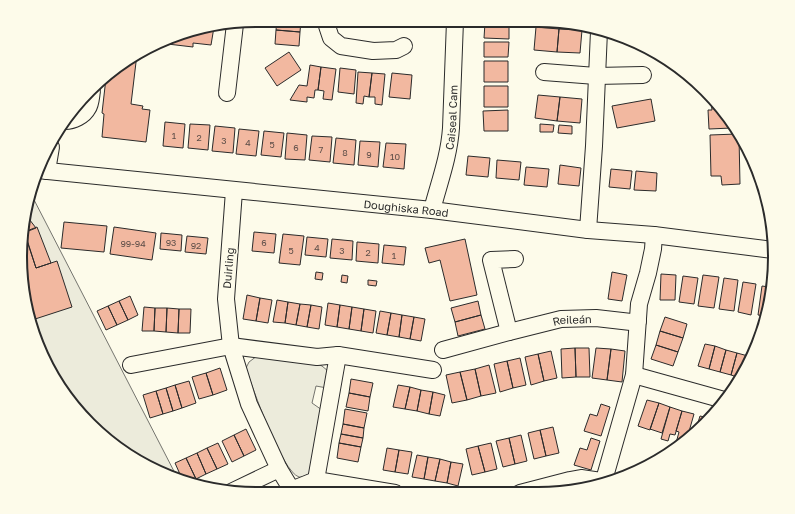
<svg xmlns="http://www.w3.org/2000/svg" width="795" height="514" font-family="'Golos Text',sans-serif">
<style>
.green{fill:#ecebdb;stroke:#74746e}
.building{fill:#f2b8a0;stroke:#2b2b2b}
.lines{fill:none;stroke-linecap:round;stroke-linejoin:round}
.minor-casing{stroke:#2b2b2b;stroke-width:18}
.minor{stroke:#fdfbea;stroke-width:16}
.labels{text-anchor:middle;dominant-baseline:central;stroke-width:3;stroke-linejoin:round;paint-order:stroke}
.number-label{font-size:9px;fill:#5d4e48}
.street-label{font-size:11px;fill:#2b2b2b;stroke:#fdfbea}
.rim{fill:none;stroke:#2b2b2b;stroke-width:2}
</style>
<rect width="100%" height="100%" fill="#fdfbea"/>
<path class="green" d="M30,192L178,479L166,476L101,435L52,376L28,318L20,242Z
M257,356L313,362L322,366L328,371L327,388L316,386L312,403L322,410L310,473C307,475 302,478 299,477C282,472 252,387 246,368L249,362Z
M322,487L358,493L310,492L315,489Z"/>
<path class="building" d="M277,20H301L300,32L276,30Z
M543,22H556V24Z
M562,22H569L575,24V26L562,24Z
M485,23H509V39L484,38Z
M214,27L211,45L193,43V47L159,43L181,33Z
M536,27L559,29L557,52L534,50Z
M559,29L582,30L580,53L557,52Z
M276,30L300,32L299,46L275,44Z
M484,42H509L508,57H484Z
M289,52L301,70L277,86L265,68Z
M137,54L131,104L143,106L142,109L150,110L146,142L102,137L104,114L102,113L106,78L111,75V73L125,60Z
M484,61H508V82H484Z
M310,65L321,67L318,90H315L314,98L307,97V102L290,100L299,85L307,86Z
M321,67L336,69L332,100L323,99L324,91L318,90Z
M340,68L356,70L354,94L338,92Z
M358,72L372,73L369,97L364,96L363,104L356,103Z
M372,73L385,74L382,105L375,104V97H369Z
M392,73L412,75L410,99L389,97Z
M484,86H508V107H484Z
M538,95L560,97L557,121L535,118Z
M560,97L582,99L580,123L557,121Z
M651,99L655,121L617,128L612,106Z
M711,101L732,128L709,129L708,110H712Z
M508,110V131H484L483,111Z
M165,122L185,124L183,148L163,146Z
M190,124L210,125L208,150L188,148Z
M540,124L554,125L553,132H540Z
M559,125L572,126V134L558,133Z
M215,126L235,128L233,153L212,151Z
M239,129L259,131L256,156L236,154Z
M264,131L284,133L281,157L261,155Z
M287,133L307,135L305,160L285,159Z
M737,134L739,137L740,184L722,185L721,176H711L710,135Z
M312,136L332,137L330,162L309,160Z
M336,138L356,140L354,165L333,163Z
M360,141L380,142L378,167L358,165Z
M386,143L406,144L404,169L383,167Z
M468,156L490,158L488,177L466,175Z
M497,160L521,162L519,180L496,178Z
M560,165L581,168L579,186L558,184Z
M526,167L549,169L547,187L524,185Z
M611,169L632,171L630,189L609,187Z
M636,171L657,173L656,191L634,190Z
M26,215L36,228L26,232L23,229Z
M64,222L107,226L104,252L61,248Z
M37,227L51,263L36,268L24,232Z
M114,227L156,233L152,260L110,254Z
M24,230L36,268L57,261L72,307L29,321L28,318L20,242L23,231Z
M254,232L276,234L274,253L252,251Z
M161,233L182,235L181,251L160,249Z
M283,234L304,236L300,265L279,263Z
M187,236L208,238L206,254L185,252Z
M307,237L328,239L326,257L305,255Z
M332,239L353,241L352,260L330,258Z
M465,239L477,295L450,301L440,260L429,263L425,248Z
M357,242L379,244L378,263L356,261Z
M384,245L406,247L404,265L382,263Z
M316,272L323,273L322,280L315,279Z
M612,272L627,275L622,301L608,299Z
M661,274L676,275L675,300H660Z
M342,275L348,276L347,283L341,282Z
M703,275L719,277L714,308L698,306Z
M683,276L698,278L694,304L679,302Z
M724,278L738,280L734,311L719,309Z
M368,280L377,281L376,286L368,285Z
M743,282L756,284L751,315L738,312Z
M762,286L769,287L765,316L758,315Z
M247,295L260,298L256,321L243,319Z
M130,296L138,315L128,320L119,301Z
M260,298L272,300L268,323L256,321Z
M277,300L288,302L285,323L273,322Z
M119,301L128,320L117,325L108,306Z
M478,301L481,315L455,322L451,308Z
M288,302L300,304L296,325L285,323Z
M328,303L340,305L337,327L325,325Z
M300,304L311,305L307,327L296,325Z
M311,305L322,307L319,329L307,327Z
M340,305L352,307L349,329L337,327Z
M108,306L117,325L106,330L97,311Z
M144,307L155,308L154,331H142Z
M352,307L364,309L361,331L349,329Z
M155,308H167L166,332L154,331Z
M167,308L179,309L178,333L166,332Z
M179,309H191L190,333H178Z
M364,309L376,311L373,333L361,331Z
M380,311L391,313L387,335L376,333Z
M391,313L402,315L399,337L387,335Z
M402,315L414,317L410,339L399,337Z
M481,315L485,329L458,336L455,322Z
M414,317L425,319L421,341L410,339Z
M665,317L687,324L683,338L660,331Z
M660,331L683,338L678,352L656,345Z
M705,344L715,346L709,369L698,366Z
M656,345L678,352L673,366L651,359Z
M715,346L726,350L720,372L709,369Z
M575,348H589L590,377H576Z
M575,348L576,377L562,378L561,349Z
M596,348L611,349L607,380L592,378Z
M611,349L625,351L622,382L607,380Z
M726,350L737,353L731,375L720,372Z
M551,351L557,378L544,381L538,354Z
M737,353L748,356L746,362L737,377L731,375Z
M538,354L544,381L531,385L525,357Z
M520,358L526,385L513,388L507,361Z
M507,361L513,388L500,392L494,364Z
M489,365L496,393L481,396L475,369Z
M220,368L227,390L213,395L206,373Z
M475,369L481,396L467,400L460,372Z
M460,372L467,400L452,403L446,375Z
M206,373L213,395L199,399L192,377Z
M351,379L373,383L370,397L349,393Z
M189,381L196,403L182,408L175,385Z
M175,385L182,408L173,411L166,388Z
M398,385L410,387L405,409L393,407Z
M410,387L421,390L417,411L405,409Z
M166,388L173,411L163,414L156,391Z
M421,390L433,392L429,414L417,411Z
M156,391L163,414L150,418L143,395Z
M433,392L445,395L440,416L429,414Z
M349,393L370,397L368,411L346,407Z
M647,400L659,403L650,430L638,426Z
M659,403L670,407L662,433L650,429Z
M601,404L610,407L601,436L584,431L590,414L597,416Z
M670,407L682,411L675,435L670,434L668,441L661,439Z
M345,409L367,413L364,428L343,424Z
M682,411L694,414L688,435L677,443H676L679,432L676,431Z
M700,416L709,418L696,429Z
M343,424L364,428L363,438L341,434Z
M553,427L559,453L546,456L540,430Z
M246,429L256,450L244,456L234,435Z
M540,430L546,456L534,459L528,433Z
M341,434L363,438L361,447L339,443Z
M234,435L244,456L232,462L222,441Z
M521,435L527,461L515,464L509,438Z
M509,438L515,464L503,467L496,441Z
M591,438L600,441L591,470L574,465L580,448L587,450Z
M218,443L228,464L217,469L207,448Z
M339,443L361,447L358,462L337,458Z
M491,443L497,469L485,472L478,446Z
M478,446L485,472L472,475L466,449Z
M207,448L217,469L206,474L197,453Z
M387,448L399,450L395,472L383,470Z
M399,450L412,452L408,474L395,472Z
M197,453L206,474L196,479L186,458Z
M417,455L428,457L424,479L412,477Z
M428,457L440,459L435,481L424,479Z
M186,458L196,479L189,482L183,481L175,463Z
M440,459L451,462L447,483L435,481Z
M451,462L463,464L458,486L447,483Z
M627,470L634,472L625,474Z"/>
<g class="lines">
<defs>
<g id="minor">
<path d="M329,20L327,26L331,38L341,46L373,51L396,50L404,46"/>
<path d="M544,72L596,76L643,75"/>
<path d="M227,93L235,24"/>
<path d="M65,121C73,121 84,116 88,108C91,104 91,96 92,91"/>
<path id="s1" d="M38,170L432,210L588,230L654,235L773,250"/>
<path d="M47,171L51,147"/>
<path d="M234,191L226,299L231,346L249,404L279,469L293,492"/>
<path id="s2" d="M432,210C439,183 449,157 451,128L455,21"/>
<path d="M588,230L594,146L599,31"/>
<path d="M509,332L491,260L515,259"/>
<path id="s3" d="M443,350L509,332L561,319L596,318L631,322L638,321"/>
<path d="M131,365L231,346L317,357L338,355L433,370"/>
<path d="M634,375L724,400"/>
<path d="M316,480L338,355"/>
<path d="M604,480L634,375L639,304L648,273L653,249L654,235"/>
<path d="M291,490L316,480L395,493"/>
<path d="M231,492L279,469"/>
<path d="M520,493L570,480L581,478L601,481"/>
</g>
</defs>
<use href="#minor" class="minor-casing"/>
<use href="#minor" class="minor"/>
</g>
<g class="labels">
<g class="number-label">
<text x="174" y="135">1</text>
<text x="199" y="137">2</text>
<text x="224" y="140">3</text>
<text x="248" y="142">4</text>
<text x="272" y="144">5</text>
<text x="296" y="147">6</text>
<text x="321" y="149">7</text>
<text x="345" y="152">8</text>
<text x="369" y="154">9</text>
<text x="395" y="156">10</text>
<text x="171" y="242">93</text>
<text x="264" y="242">6</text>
<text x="133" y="243">99-94</text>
<text x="196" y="245">92</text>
<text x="317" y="247">4</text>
<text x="291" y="250">5</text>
<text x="342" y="250">3</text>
<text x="368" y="252">2</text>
<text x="394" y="255">1</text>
</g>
<g class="street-label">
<text stroke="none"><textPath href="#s2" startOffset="95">Caiseal Cam</textPath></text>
<text stroke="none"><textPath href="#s1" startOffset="370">Doughiska Road</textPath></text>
<text transform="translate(228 268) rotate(-85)">Duirling</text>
<text stroke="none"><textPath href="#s3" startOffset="133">Reileán</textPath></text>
</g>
</g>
<path d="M0 0H795V514H0ZM257 27H538A230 230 0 0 1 768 257V257A230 230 0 0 1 538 487H257A230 230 0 0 1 27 257V257A230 230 0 0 1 257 27Z" fill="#fdfbea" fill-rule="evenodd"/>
<path class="rim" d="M257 27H538A230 230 0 0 1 768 257V257A230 230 0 0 1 538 487H257A230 230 0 0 1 27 257V257A230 230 0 0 1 257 27Z"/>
</svg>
